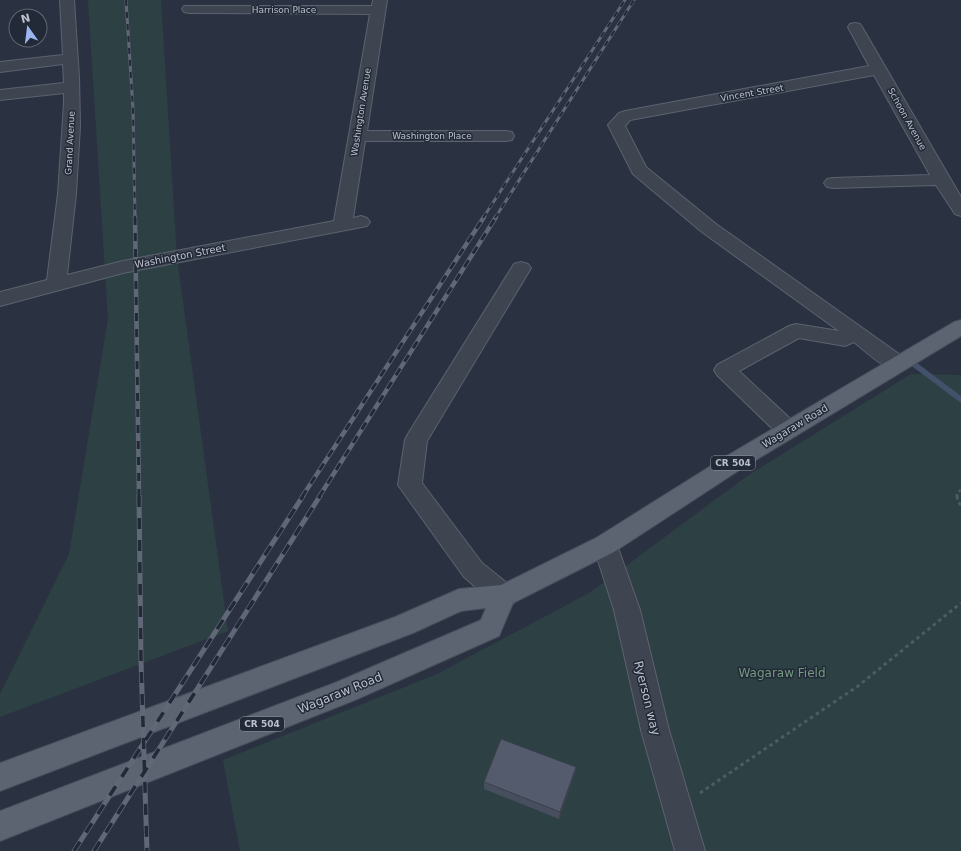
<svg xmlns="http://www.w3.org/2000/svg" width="961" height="851" font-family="'DejaVu Sans',sans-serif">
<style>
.green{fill:#2d4044}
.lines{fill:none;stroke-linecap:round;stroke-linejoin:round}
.stream{fill:#43516b;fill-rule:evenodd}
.minor-casing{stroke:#5c626f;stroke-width:2}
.major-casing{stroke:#474d5b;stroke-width:2}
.path-far1{stroke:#4c5d61;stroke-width:2.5;stroke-dasharray:3 3;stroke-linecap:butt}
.path{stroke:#4c5d61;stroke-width:3;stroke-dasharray:3.5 3.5;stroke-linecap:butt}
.minor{fill:#3e4551;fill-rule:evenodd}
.major{fill:#5c6371;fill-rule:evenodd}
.rail-far2-casing{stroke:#606878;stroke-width:3}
.rail-far1-casing{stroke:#606878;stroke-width:4.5}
.rail-casing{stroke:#606878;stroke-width:5}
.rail-far2{stroke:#222937;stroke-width:2;stroke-dasharray:6;stroke-linecap:butt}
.rail-far1{stroke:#222937;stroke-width:3;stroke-dasharray:8;stroke-linecap:butt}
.rail{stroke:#222937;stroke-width:3.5;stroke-dasharray:11;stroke-linecap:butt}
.wall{fill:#474e5d}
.shaded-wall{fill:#3a404c}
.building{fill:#535b6c;stroke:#3a404c}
.labels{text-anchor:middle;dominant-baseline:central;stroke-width:3;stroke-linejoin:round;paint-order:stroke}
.far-street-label{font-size:9px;fill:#bbc0cb;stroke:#222937}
.shield{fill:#222937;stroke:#8d939f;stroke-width:1}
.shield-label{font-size:9px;font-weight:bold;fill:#bbc0cb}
.street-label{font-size:10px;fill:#bbc0cb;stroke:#222937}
.near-park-label{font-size:12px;fill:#749a7f;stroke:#222937}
.near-street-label{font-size:12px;fill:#bbc0cb;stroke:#222937}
</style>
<rect width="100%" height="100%" fill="#2a3242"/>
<path class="green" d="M88,0H161L177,258L228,631L0,717V694L69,554L108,319Z
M911,374L961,375V851H240L223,760L435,675L591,592L747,476Z"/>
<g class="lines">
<path class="stream" d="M905,357H909L961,396V403L905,361L904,359Z"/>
<defs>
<path id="minor" d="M60,0H74L79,77L80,126L76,194L67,275L123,261L334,221L370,14L189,13L184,12L182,9L184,6H372L373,0H387L367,131H506L512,132L514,136L512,140L506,141H365L353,218L361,216L367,218L370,222L367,226L123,273L0,306V292L47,280L58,194L64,103V93L0,100V90L64,83L63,64L0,72V62L63,55Z
M855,23L860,24L862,27L961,197V216L955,214L936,185L833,188L827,187L824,183L827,179L833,178L930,175L874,75L630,120L625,126L646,167L716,224L906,359L909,364L906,369C888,375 868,353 854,342L845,346L799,338L739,371L796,424L799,430L796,436L788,438L780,436L717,375L714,370L717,365L789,326L796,324L839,331L702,232L633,174L608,125L619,113L625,111L869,66L848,27L850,24Z
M521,262L528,264L531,268L427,441L422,483L482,563L513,588L517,596L513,604L504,607L495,604L464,577L398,485L405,440L408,434L514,264Z
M605,535L614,538L617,545L640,610L669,730L705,851H675L641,730L614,610L593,545L596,538Z"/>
<path id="major" d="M961,320V336L741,469L614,552L513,603L499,636L355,700L0,841V811L337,682L481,620L486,608L461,611L413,633L0,791V763L395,617L459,589L501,585L596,538L725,457L954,322Z"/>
</defs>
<use href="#minor" class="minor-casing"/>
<use href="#major" class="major-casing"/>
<path class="path-far1" d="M957,497V493L961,490"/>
<path class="path" d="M957,496L958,502L961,505
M700,793L858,686L961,603"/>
<use href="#minor" class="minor"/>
<use href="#major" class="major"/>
<defs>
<path id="rail-far2" d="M126,0L133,109L135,218
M483,218L625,0
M495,218L634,0"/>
<path id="rail-far1" d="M135,217L139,497
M302,497L484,217
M319,497L496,217"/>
<path id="rail" d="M139,496L141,660L147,851
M74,851L303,496
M94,851L320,496"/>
</defs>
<use href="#rail-far2" class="rail-far2-casing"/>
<use href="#rail-far1" class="rail-far1-casing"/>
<use href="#rail" class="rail-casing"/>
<use href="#rail-far2" class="rail-far2"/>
<use href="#rail-far1" class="rail-far1"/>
<use href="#rail" class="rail"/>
</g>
<path class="wall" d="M576,767L575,774L559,819L484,789V782Z"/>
<path class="shaded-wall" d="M576,767L575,774L559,819L560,812Z"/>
<path class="building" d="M501,739L576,767L560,812L484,782Z"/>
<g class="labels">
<g class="far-street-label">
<text x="284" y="10">Harrison Place</text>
<text transform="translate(752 93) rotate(-10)">Vincent Street</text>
<text transform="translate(361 112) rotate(-81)">Washington Avenue</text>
<text transform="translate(907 119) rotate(61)">Schoon Avenue</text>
<text x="432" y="136">Washington Place</text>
<text transform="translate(70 143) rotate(-87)">Grand Avenue</text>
</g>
<g class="shield">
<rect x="711" y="456" width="44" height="14" rx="3"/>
<rect x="240" y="717" width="44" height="14" rx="3"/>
</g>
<g class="shield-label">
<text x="733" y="463">CR 504</text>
<text x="262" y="724">CR 504</text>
</g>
<g class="street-label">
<text transform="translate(180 256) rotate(-11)">Washington Street</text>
<text transform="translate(795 426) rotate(-31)">Wagaraw Road</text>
</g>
<g class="near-park-label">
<text x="782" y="673">Wagaraw Field</text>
</g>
<g class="near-street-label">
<text transform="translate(340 693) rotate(-22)">Wagaraw Road</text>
<text transform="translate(647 698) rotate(76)">Ryerson way</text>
</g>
</g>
<g transform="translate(28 28) rotate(346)"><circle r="19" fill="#222937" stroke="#5f6572"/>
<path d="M0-3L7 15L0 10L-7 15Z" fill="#9bb6f0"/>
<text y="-6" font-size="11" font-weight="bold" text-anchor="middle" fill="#bbc0cb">N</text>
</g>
</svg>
